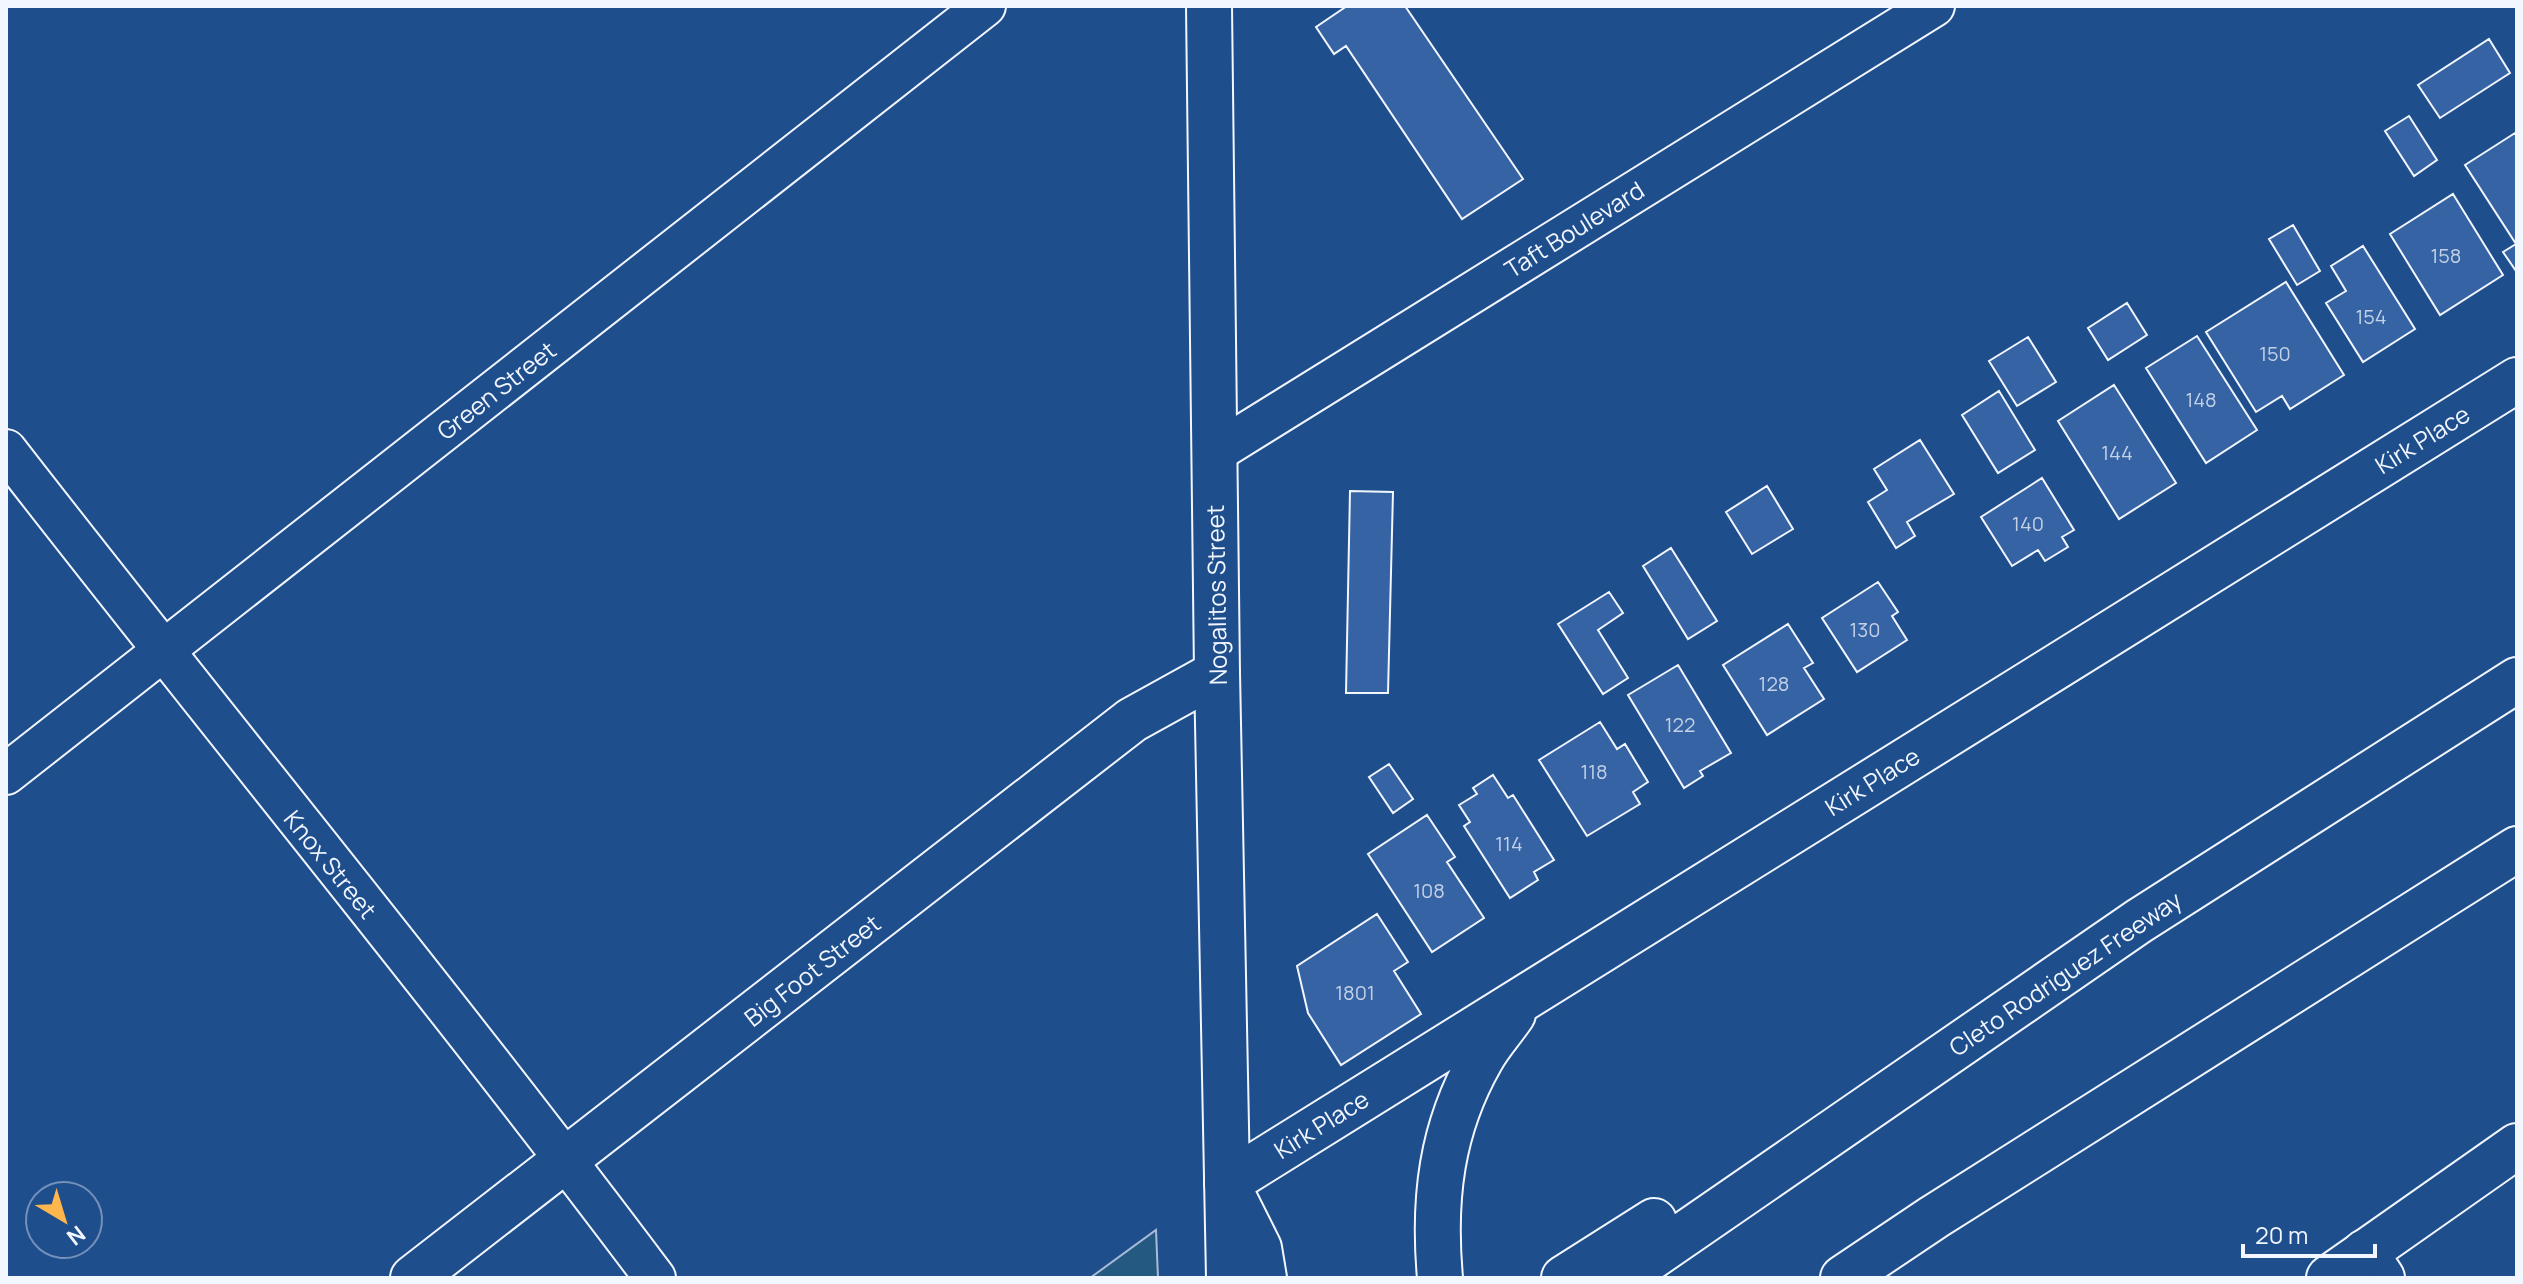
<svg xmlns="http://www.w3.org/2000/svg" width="2523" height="1284" font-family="Manrope,sans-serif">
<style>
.green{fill:#245a82;stroke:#a8bbd7;stroke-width:2}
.building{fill:#3563a3;stroke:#f2f6ff;stroke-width:2}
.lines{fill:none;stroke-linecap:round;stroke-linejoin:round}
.minor-casing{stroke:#f2f6ff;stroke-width:44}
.tertiary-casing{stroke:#f2f6ff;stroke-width:48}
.secondary-casing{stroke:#f2f6ff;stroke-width:48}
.primary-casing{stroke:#f2f6ff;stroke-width:48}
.motorway-casing{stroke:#f2f6ff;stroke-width:48}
.minor{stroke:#1f4e8c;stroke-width:40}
.tertiary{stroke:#1f4e8c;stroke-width:44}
.secondary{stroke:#1f4e8c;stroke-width:44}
.primary{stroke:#1f4e8c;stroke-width:44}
.motorway{stroke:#1f4e8c;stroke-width:44}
.labels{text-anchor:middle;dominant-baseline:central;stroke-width:6;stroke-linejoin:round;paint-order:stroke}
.number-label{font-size:20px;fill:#c3d1e8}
.street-label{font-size:24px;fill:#f2f6ff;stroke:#1f4e8c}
</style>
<rect width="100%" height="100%" fill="#1f4e8c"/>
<path class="green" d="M1156,1230L1158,1278H1090Z"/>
<path class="building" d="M1347,6H1405L1523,179L1462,219L1346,46L1334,54L1316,27Z
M2489,39L2510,73L2440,118L2418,85Z
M2409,116L2437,160L2414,176L2385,131Z
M2515,133L2517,136L2516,271L2503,252L2516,244L2465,165Z
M2453,194L2503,275L2440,315L2390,234Z
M2293,225L2320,271L2297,285L2269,239Z
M2363,246L2415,329L2363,362L2326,303L2346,291L2331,266Z
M2286,282L2344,375L2290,409L2282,396L2256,412L2206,332Z
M2127,303L2147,335L2108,360L2088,328Z
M2197,336L2257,430L2206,463L2146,368Z
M2028,337L2056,382L2017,406L1989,361Z
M2114,385L2176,483L2119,519L2058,421Z
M1999,391L2035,450L1998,473L1962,415Z
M1920,440L1954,494L1907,522L1915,536L1896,548L1868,502L1887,490L1874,469Z
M2042,478L2074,530L2062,537L2068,547L2045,561L2038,550L2012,566L1981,517Z
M1767,486L1793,529L1752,554L1726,512Z
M1350,491L1393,492L1388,693H1346Z
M1671,548L1717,621L1688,639L1643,566Z
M1878,582L1898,612L1892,616L1907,640L1857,672L1822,618Z
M1609,592L1623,613L1598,630L1628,678L1603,694L1558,624Z
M1788,624L1813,663L1804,668L1824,699L1767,735L1723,665Z
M1678,665L1731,753L1700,771L1703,776L1684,788L1628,695Z
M1600,722L1617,749L1625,744L1648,782L1633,792L1640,804L1587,836L1539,760Z
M1389,764L1413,799L1393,813L1369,777Z
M1493,775L1508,798L1513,795L1554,860L1534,872L1538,880L1510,898L1464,826L1470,822L1459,805L1477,794L1473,788Z
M1427,815L1455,857L1447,862L1484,918L1432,952L1368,854Z
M1377,914L1408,962L1394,971L1421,1014L1341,1065L1308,1013L1297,966Z"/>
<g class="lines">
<defs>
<path id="minor" d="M6,450C221,727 445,998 655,1278
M1214,453L1934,6
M6,774L985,6"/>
<path id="tertiary" d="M2365,1252L2382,1278"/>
<path id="secondary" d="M1227,1183L2517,380
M413,1278L1132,720L1217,673
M1440,1278C1433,1199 1441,1129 1481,1059C1490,1043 1503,1029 1513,1014
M2329,1278L2517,1146"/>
<path id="primary" d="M1209,6L1217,673L1229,1278
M1235,1200L1259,1248L1264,1278"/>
<path id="motorway" d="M1564,1278L1654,1221
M1621,1278L2139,921L2517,680
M1843,1278L1934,1217L2517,849"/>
</defs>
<use href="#minor" class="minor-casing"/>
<use href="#tertiary" class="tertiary-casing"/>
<use href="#secondary" class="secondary-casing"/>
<use href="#primary" class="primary-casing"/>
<use href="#motorway" class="motorway-casing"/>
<use href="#minor" class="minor"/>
<use href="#tertiary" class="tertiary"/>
<use href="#secondary" class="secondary"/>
<use href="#primary" class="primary"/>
<use href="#motorway" class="motorway"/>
</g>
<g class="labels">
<g class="number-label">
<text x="2446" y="255">158</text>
<text x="2371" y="316">154</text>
<text x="2275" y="353">150</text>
<text x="2201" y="399">148</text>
<text x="2117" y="452">144</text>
<text x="2028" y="523">140</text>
<text x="1865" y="629">130</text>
<text x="1774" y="683">128</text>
<text x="1680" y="724">122</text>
<text x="1594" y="771">118</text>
<text x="1509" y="843">114</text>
<text x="1429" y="890">108</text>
<text x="1355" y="992">1801</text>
</g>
<g class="street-label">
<text transform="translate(1574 229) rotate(-32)">Taft Boulevard</text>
<text transform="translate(496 390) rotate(-38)">Green Street</text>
<text transform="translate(2422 439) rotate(-32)">Kirk Place</text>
<text transform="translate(1216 595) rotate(-91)">Nogalitos Street</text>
<text transform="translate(1872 781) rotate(-32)">Kirk Place</text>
<text transform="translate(331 864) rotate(51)">Knox Street</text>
<text transform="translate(812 970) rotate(-38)">Big Foot Street</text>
<text transform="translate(2065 973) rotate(-34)">Cleto Rodriguez Freeway</text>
<text transform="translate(1321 1124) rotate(-32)">Kirk Place</text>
</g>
</g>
<rect width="2523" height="1284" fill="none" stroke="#f2f6ff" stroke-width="16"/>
<g transform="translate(64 1220) rotate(142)"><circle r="38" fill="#1f4e8c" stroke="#7391ba" stroke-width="2"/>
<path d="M0-6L14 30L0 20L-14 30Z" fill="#ffb74d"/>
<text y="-12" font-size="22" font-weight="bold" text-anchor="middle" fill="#f2f6ff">N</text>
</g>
<path d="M2243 1244v12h132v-12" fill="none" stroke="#f2f6ff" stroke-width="4"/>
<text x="2255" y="1244" font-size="24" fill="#f2f6ff" stroke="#1f4e8c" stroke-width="6" paint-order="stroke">20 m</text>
</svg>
